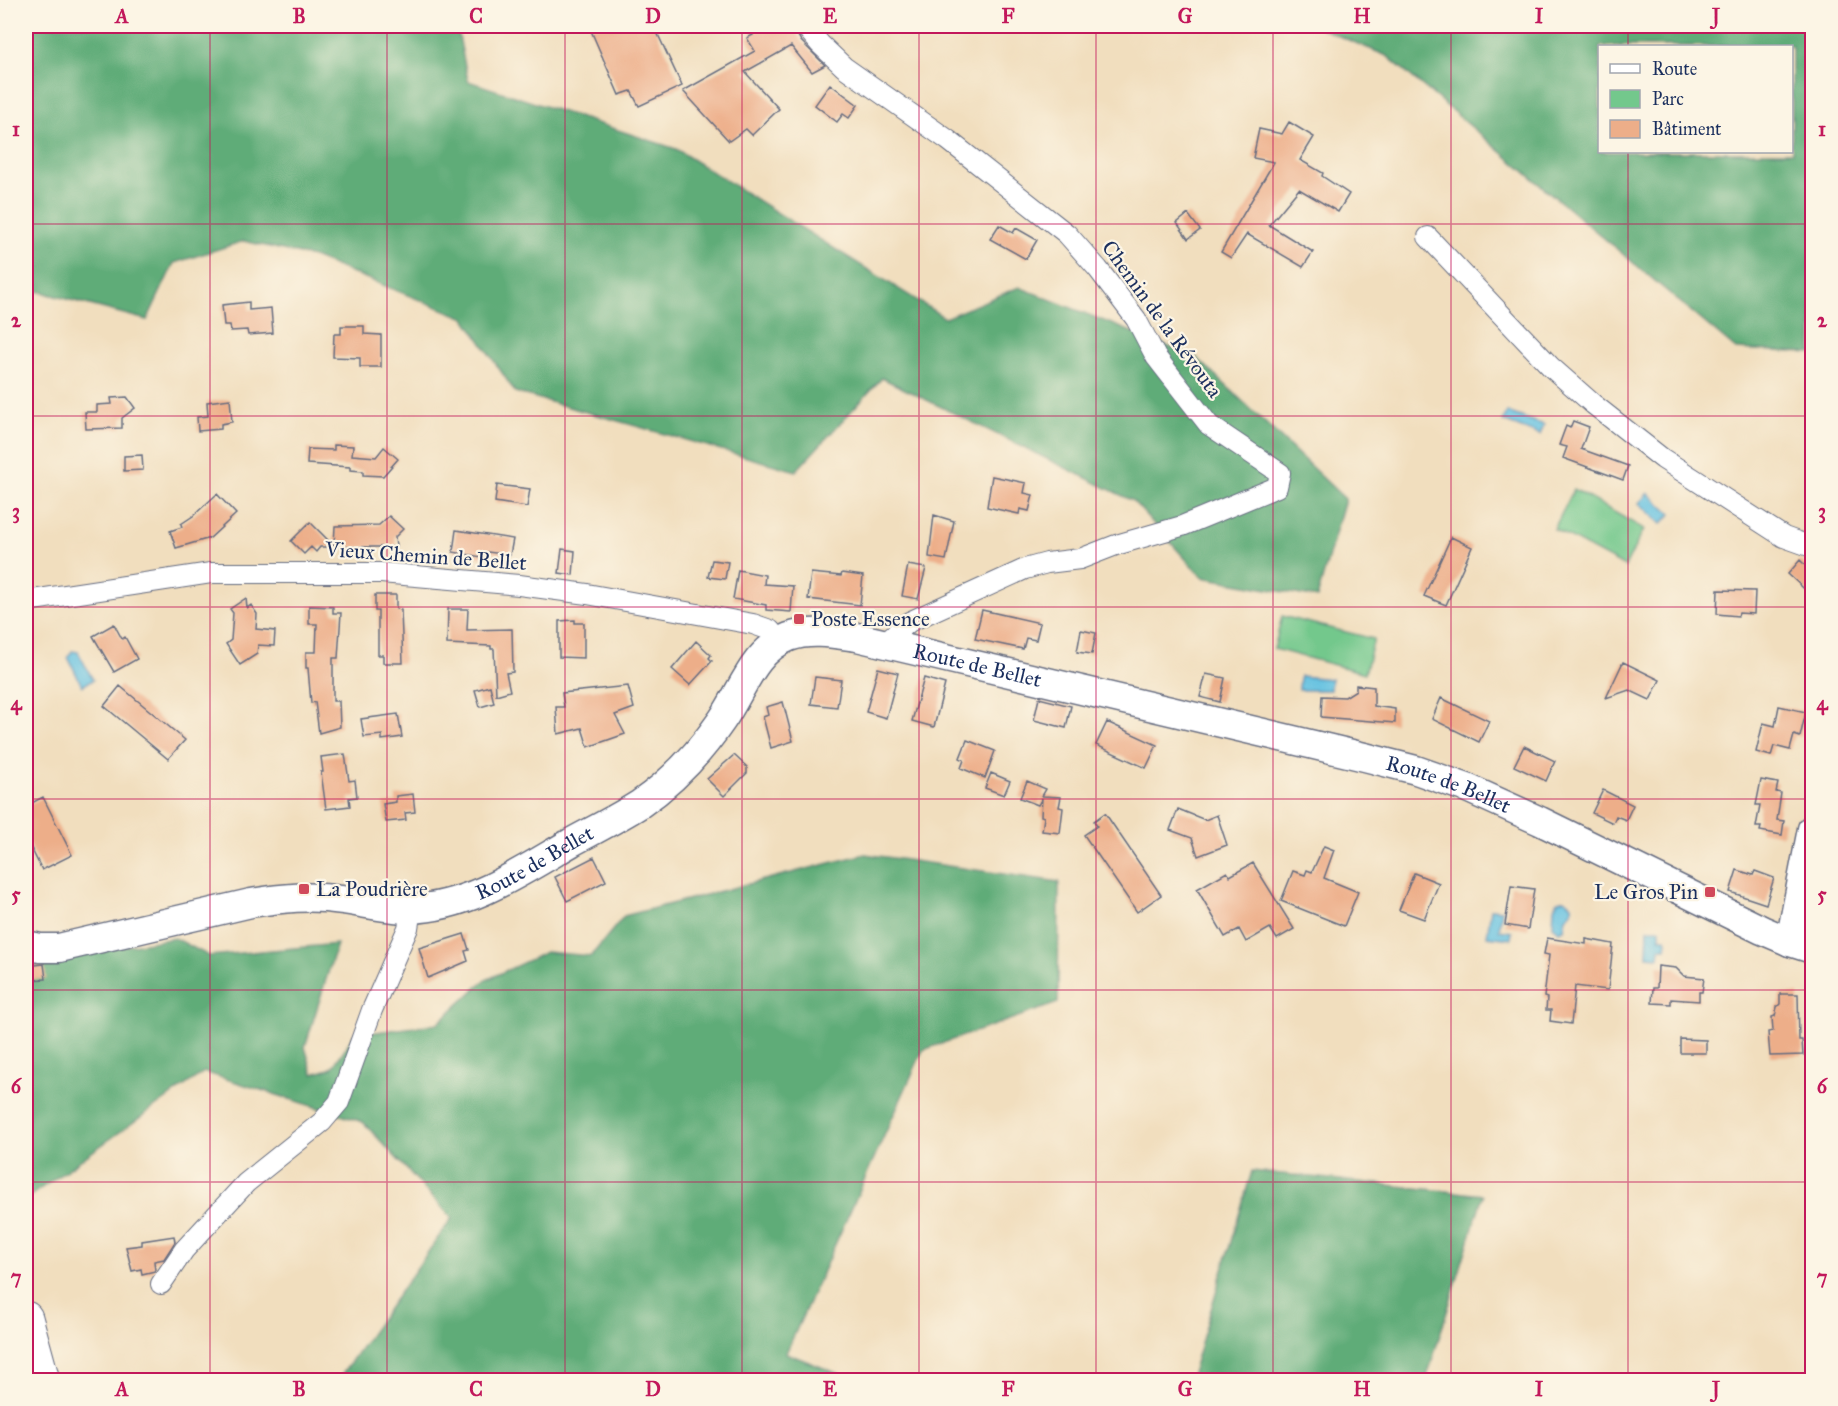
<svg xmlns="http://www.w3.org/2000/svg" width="1838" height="1406" font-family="'IM FELL Great Primer',serif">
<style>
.green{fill:#73c88c;stroke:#477c75;stroke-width:1.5}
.forest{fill:#5eac78;stroke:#3c6e6b;stroke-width:1.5;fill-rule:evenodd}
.water{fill:#63c1e1;stroke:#3f78a0;stroke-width:1.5}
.building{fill:#edae89}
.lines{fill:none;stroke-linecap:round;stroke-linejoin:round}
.street-casing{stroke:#666c80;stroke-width:22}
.secondary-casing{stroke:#666c80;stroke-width:31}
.highway-casing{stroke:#666c80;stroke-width:35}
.street{stroke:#fff;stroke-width:20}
.secondary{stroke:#fff;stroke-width:28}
.highway{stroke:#fff;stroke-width:33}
.grid{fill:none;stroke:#c2185b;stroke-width:1.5;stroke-opacity:0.55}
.poi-dot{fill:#d1495b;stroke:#fcf5e5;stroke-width:2}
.labels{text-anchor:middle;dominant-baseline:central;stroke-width:4.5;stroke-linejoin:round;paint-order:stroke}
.street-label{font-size:21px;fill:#1b2f5e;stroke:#fcf5e5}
.poi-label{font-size:21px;fill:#1b2f5e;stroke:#fcf5e5;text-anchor:start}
.neatline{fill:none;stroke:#c2185b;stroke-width:2}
.grid-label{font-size:20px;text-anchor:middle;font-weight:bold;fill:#c2185b}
</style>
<rect width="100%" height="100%" fill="#fcf5e5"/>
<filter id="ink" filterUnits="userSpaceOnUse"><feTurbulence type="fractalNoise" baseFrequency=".0167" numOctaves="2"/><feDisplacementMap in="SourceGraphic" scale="12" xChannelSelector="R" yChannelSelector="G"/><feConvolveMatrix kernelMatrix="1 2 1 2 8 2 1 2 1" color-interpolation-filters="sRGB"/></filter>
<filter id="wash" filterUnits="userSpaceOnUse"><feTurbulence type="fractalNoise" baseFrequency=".008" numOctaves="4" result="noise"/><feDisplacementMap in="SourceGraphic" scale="24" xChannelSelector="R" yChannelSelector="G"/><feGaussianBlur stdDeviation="1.35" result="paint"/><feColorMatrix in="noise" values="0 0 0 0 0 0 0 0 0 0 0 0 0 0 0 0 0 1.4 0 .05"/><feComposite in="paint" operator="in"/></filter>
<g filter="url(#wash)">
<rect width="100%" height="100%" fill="#f1debe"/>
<path class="green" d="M1574,489L1644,529L1625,567L1554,529Z
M1282,616L1374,639L1365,673L1274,649Z"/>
<path class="forest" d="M26,26H457L468,81L676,149L945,318L1019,287L1197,358L1345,499L1317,598L1202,577L1133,501L882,378L796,471L515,392L465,318L313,257L244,241L174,263L147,320L33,290L26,276Z
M1315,26H1812V353L1736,349L1387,56ZM1600,46H1792V152H1600Z
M865,854L1059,882L1058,1003L923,1050L786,1353L854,1380H338L452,1218L363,1122L204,1072L26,1199V958L65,956L175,938L209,956L337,944L305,1047L313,1074L332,1068L354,1035L437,1024L484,981L546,952L591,956L624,916Z
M1252,1171L1483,1195L1426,1380H1190Z"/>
<path class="water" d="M1507,412L1544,425L1540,435L1503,421Z
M1648,493L1671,514L1661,524L1639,503Z
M72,651L78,652L93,680L82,686L68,657Z
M1300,676L1331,679L1330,690H1299Z
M1565,899L1572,905V911L1566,918L1564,929L1559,931L1553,926L1554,908L1558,901Z
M1491,909L1502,910L1499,930L1512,932L1511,939L1487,936Z
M1648,929H1660V938H1666L1667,941L1666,948H1660L1659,957L1647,956Z"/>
<g id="blocks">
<path class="building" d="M589,26H654L682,86L639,106L631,91L619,95Z
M760,26H782L786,32L793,27L801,41L825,65L812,72L791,46L745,72L779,109L752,135L746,129L729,141L683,91L755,51L747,38L753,35L750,31Z
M830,84L858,105L849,118L843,114L837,122L815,105Z
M1289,122L1314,137L1300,160L1323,173L1322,176L1349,194L1338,212L1299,189L1269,225L1313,252L1303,267L1247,234L1231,258L1221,252L1274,162L1253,158L1259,129L1282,134Z
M1188,214L1200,230L1188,239L1177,223Z
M999,225L1013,233L1016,228L1037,240L1026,259L990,239Z
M249,302V310L271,308L273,333L248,335L247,330L231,331L230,325H224L222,305Z
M341,326H364V334L381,335V367H360V358L333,357L334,334H341Z
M127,397L135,408L122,418V428L86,429L85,412H97V405L112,404L111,398Z
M230,399L232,422L221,424V429L198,431L197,417L208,416L207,402Z
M1573,421L1589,427L1581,449L1628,466L1623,480L1563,458L1567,447L1559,445L1566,426L1570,428Z
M334,445L353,446L352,455L376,457L384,447L398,459L383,476L363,475V471L350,470V467L307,464L308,449L334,450Z
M142,455L143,470L124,471V456Z
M992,476L1026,483L1024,493L1033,495L1029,511L1020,509L1019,514L987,507Z
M497,485L530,489L527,507L495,502Z
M217,494L236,514L210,538L176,548L170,531L182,527L181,524L193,516Z
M934,515L954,521L946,560L929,557Z
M389,516L403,529L395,537L396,547H320L316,552L311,547L304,554L291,541L310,522L334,546L335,526L379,525Z
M456,530L513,539L510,555L488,552L487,558L453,552Z
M1451,537L1472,547L1446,605L1424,596Z
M562,549L575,551L573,575L559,573Z
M712,560L728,562L725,579L708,577Z
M1800,560L1812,572V596L1788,574Z
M908,565L926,568L918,599L902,596Z
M738,570L765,575L764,584L793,586L791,612L766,610V605L733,599Z
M811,573L841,576L842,573L863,576L860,605L808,599Z
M1718,590L1755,591L1754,614L1739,613L1738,616L1717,614Z
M375,595H396V609L401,610L403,663H383V655H378V611H375Z
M246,598L247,608L251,605L257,614L256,629L275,631L274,646L258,645L257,654L240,665L226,644L231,640L233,613L230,609Z
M309,606L333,607V613H341L338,658H333V701H339L340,727L319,733L315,702L311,703L308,668H306V652H316L317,624H309Z
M448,609H468L467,630L512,629L513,672L506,673L510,691L496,695L494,649H491V646L447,644Z
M982,610L1040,623L1036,640L1026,638L1023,649L975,639Z
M575,620V623H584V658L559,657V621Z
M114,624L122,639L125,637L137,659L114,672L93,636Z
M1081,630L1096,633L1092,654L1077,652Z
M696,641L711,655L709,658L712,661L690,685L672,669Z
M1623,662L1660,680L1650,700L1629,690L1606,698Z
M878,668L898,673L886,718L866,712Z
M1206,674L1225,678L1220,702L1200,697Z
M815,677L841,680L837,707L811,704Z
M924,678L945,684L934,727L912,721Z
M1356,685L1374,687V706L1395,709V723L1321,717L1322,696L1345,697L1356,690Z
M120,686L185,740L168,759L104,706Z
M490,686L494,703L480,707L475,690Z
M628,686L634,708L615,715L625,734L588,747L582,728L558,734L556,707H564L562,693Z
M1039,698L1071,706L1066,728L1034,720Z
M1441,698L1489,721L1479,742L1432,719Z
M783,702L793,741L771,748L763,717L768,715L766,707Z
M1779,706L1806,712L1800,737L1794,735L1790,750L1774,746L1771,756L1756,752L1763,723L1775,726Z
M398,714L402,737L382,740V735L364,737L361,719Z
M1107,722L1157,745L1146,768L1096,745Z
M967,740L995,751L985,778L961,768L964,760L960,758Z
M1524,746L1555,761L1546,781L1514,766Z
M345,754L349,781L355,780L357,797L349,798L350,806L326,809L321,772H323L321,757Z
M734,755L747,767V773L724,796L707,779Z
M991,773L1010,781L1004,795L985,788Z
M1761,780L1778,783L1776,792L1781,793L1777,820L1784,821L1782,835L1760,831L1761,827H1756L1760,805H1756Z
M1027,781L1046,789L1042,796L1061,797L1059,807L1063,808L1060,833L1042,831L1044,817L1041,816L1042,798L1038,805L1020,798Z
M1603,790L1633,805L1626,820L1616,816L1613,823L1592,813Z
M413,794L415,812L405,813L406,820L386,822L383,804L396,802V796Z
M43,797L72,855L42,870L26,838V806Z
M1178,809L1205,820L1217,815L1227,845L1198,856L1192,838L1170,830Z
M1105,813L1161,895L1137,912L1084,835L1097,826L1094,821Z
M1324,846L1334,850L1324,878L1358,892L1344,926L1281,901L1293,871L1305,875L1307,870L1312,872Z
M594,857L606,881L567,901L555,877Z
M1253,863L1294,929L1277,939L1270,928L1246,942L1239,929L1225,937L1197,889L1227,872L1230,876Z
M1737,870L1753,875L1755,871L1774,878L1766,904L1730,892Z
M1414,873L1439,883L1424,919L1399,910Z
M1511,886L1534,889L1528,929L1505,925Z
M464,934L469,950L465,951L468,961L428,978L419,948Z
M1547,938L1586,944V939L1613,944L1608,990L1575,986L1571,1024L1550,1021L1551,1010H1546L1547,998L1544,997L1549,955L1544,954Z
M44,964L46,979L26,980V966Z
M1658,966L1676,968L1684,976L1704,978L1702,992H1699V1001L1671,999V1004L1652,1003L1653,988H1657Z
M1780,994H1798L1799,1040H1802L1803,1055L1770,1056L1768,1032L1773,1031L1772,1017L1775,1016L1777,1007L1780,1004Z
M1680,1039L1706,1040V1053H1680Z
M174,1236L175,1242L164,1259L154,1261L155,1271L142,1274L141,1269L132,1271L126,1247L142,1245V1241Z"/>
</g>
</g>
<g filter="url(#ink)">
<use href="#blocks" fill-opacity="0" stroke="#666c80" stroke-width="1.5"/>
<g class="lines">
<defs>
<path id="street" d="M805,26L820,44L844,67L948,140L1067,234L1098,269L1136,319L1156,357L1209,425L1280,473L1277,487L1182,526L1116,545L1080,559L1047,563L1025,569L909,622L884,643
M1428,237L1551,367L1593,404L1663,459L1784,537L1812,547
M26,601L211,573H381L519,585L587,594L753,624L770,630L780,641
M161,1284L184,1250L246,1183L322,1122L339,1102L372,1010L408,928L411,909"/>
<g id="secondary">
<path d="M1790,942L1812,829"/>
<path id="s1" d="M26,945L40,948H59L251,903C282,898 311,895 342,900C364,903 387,909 410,909C470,907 522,871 572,842C594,830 618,818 640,804C672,782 700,752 722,720C743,690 753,651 789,637C810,629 836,634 857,637L1365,757L1416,770L1467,788L1540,821L1762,930L1790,942L1812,949"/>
</g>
<path id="highway" d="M26,1318L43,1380"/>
</defs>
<use href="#street" class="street-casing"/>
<use href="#secondary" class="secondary-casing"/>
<use href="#highway" class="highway-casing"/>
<use href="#street" class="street"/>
<use href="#secondary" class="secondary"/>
<use href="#highway" class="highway"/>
</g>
</g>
<path class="grid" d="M210,26V1380M387,26V1380M565,26V1380M742,26V1380M919,26V1380M1096,26V1380M1273,26V1380M1451,26V1380M1628,26V46M1628,152V1380M26,224H1812M26,416H1812M26,607H1812M26,799H1812M26,990H1812M26,1182H1812"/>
<g class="poi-dot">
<rect x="793" y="613" width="12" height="12" rx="3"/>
<rect x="298" y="883" width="12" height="12" rx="3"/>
<rect x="1704" y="886" width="12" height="12" rx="3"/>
</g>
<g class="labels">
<g class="street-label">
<text transform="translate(1162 319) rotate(54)">Chemin de la Révouta</text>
<text transform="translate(426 556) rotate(4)">Vieux Chemin de Bellet</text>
<text stroke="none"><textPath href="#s1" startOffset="1065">Route de Bellet</textPath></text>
<text stroke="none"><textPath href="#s1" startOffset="1551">Route de Bellet</textPath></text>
<text stroke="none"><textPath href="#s1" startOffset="525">Route de Bellet</textPath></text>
</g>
<g class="poi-label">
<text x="811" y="619">Poste Essence</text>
<text x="316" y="889">La Poudrière</text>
<text x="1698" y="892" text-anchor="end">Le Gros Pin</text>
</g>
</g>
<rect width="1838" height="1406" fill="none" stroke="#fcf5e5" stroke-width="66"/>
<rect x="1598" y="45" width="195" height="108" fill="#fcf5e5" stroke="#a2a6af" stroke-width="1.5"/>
<rect x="1610" y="64" width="30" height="9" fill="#ffffff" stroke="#a2a6af" stroke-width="1.5"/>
<text x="1652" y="75" font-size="18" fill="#1b2f5e">Route</text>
<rect x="1610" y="90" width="30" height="18" fill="#73c88c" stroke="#a2a6af" stroke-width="1.5"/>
<text x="1652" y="105" font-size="18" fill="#1b2f5e">Parc</text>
<rect x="1610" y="120" width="30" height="18" fill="#edae89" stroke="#a2a6af" stroke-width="1.5"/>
<text x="1652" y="135" font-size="18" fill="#1b2f5e">Bâtiment</text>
<rect x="33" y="33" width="1772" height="1340" class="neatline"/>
<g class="grid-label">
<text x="122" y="23">A</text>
<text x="299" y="23">B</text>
<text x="476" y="23">C</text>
<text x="653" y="23">D</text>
<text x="830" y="23">E</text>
<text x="1008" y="23">F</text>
<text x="1185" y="23">G</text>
<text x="1362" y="23">H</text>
<text x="1539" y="23">I</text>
<text x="1716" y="23">J</text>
<text x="16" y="136">1</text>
<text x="1822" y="136">1</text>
<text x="16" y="327">2</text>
<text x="1822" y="327">2</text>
<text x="16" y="518">3</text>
<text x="1822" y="518">3</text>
<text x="16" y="710">4</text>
<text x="1822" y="710">4</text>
<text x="16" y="901">5</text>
<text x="1822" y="901">5</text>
<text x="16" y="1093">6</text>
<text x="1822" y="1093">6</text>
<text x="16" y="1284">7</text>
<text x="1822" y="1284">7</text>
<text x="122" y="1396">A</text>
<text x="299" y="1396">B</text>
<text x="476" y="1396">C</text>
<text x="653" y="1396">D</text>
<text x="830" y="1396">E</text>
<text x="1008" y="1396">F</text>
<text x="1185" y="1396">G</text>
<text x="1362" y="1396">H</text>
<text x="1539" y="1396">I</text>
<text x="1716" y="1396">J</text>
</g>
</svg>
